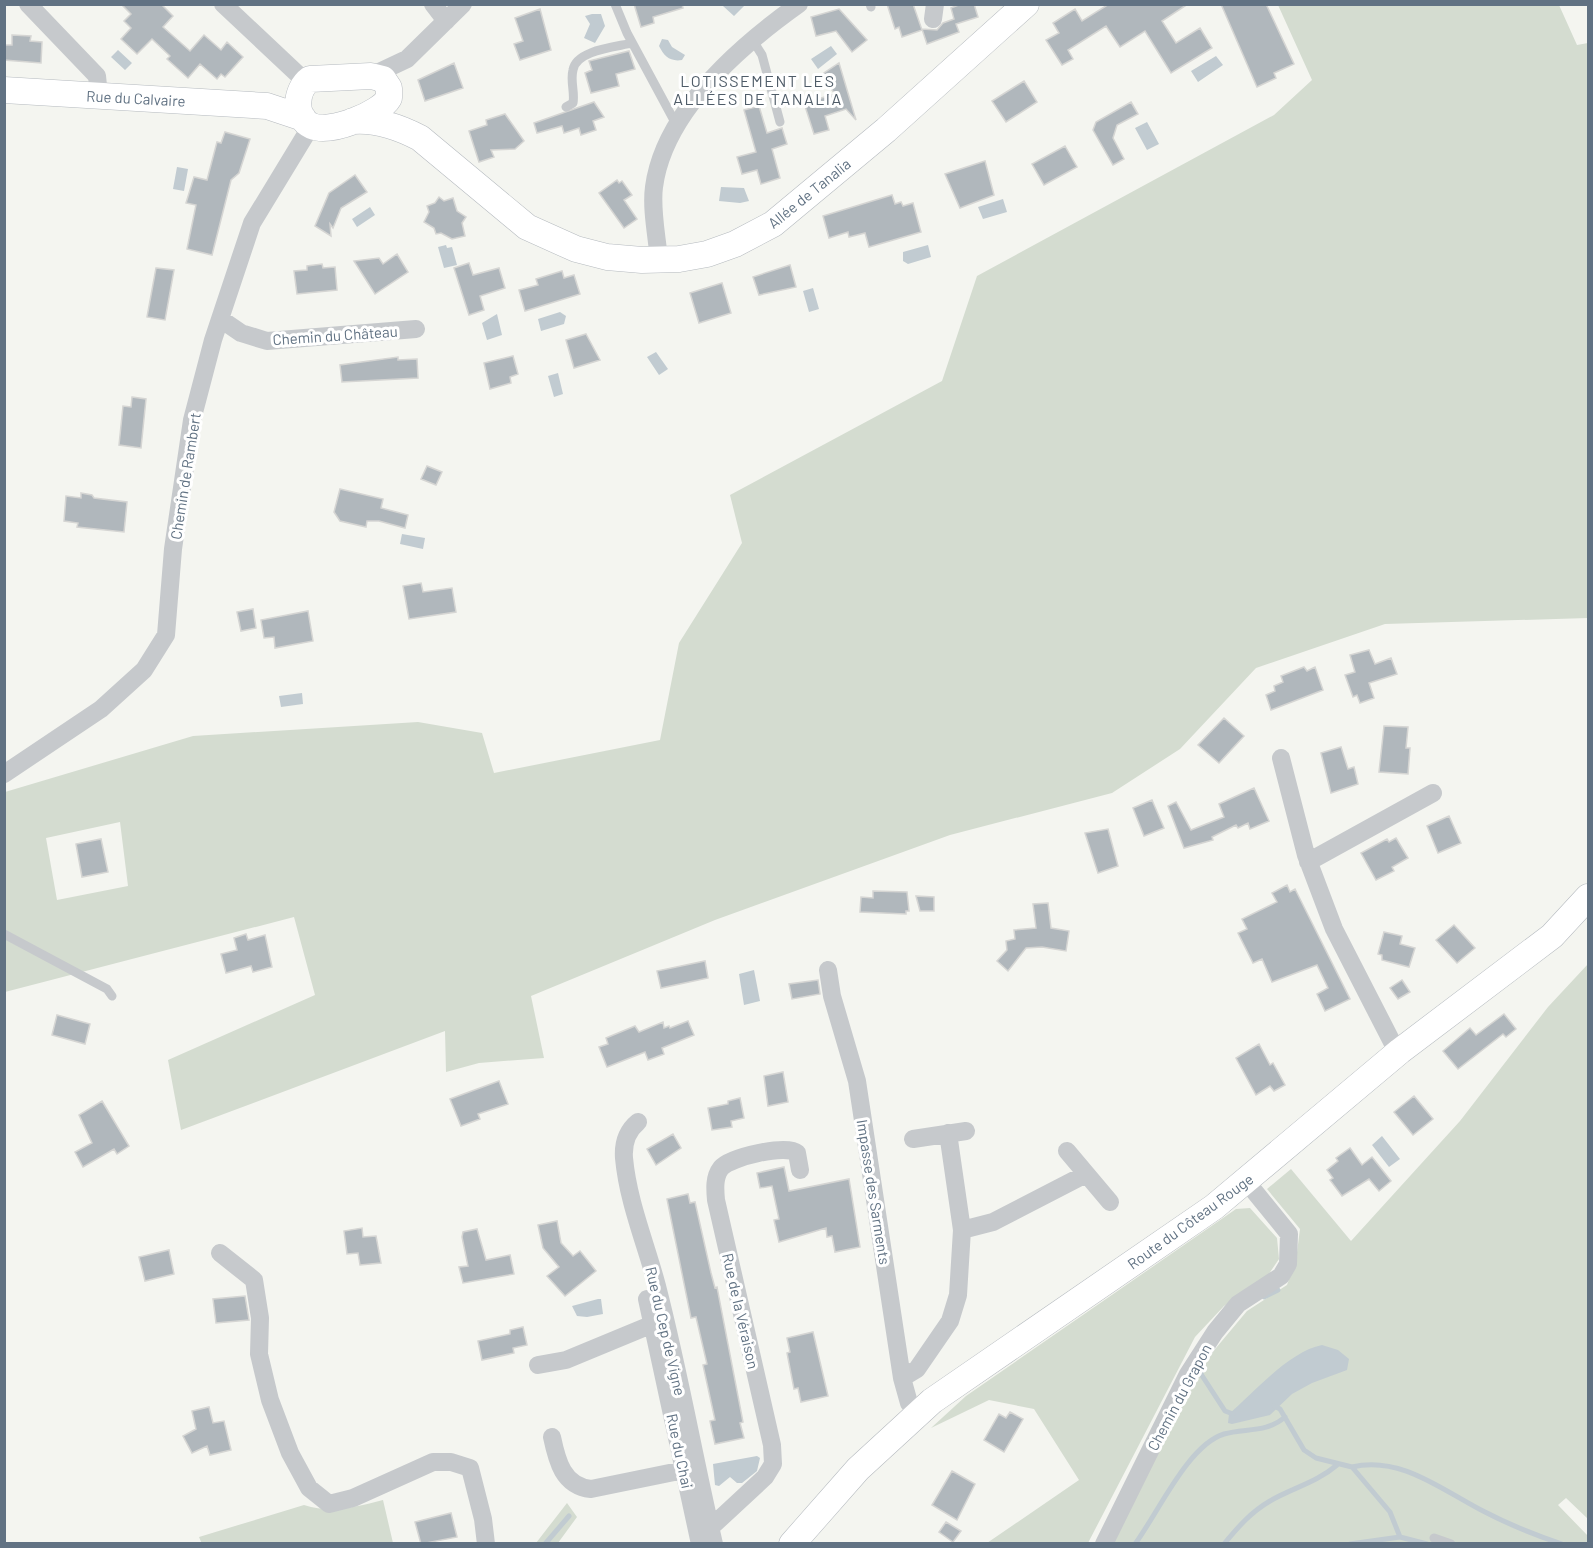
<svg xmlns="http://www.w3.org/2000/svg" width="1593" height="1548" font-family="Barlow,sans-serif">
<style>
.green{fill:#d4dcd0;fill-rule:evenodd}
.water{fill:#c1cbd1}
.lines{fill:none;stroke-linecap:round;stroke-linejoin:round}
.stream{stroke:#c1cbd1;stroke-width:5}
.building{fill:#b0b7bc;stroke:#d5d5d3;stroke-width:1.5}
.secondary-casing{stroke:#b5babf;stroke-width:27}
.lane{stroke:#c6c9cc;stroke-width:9}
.street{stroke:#c6c9cc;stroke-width:18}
.secondary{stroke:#fff;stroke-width:26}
.labels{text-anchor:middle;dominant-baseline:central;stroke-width:6;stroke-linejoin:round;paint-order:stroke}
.street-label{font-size:15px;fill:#617283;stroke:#fff}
.neighbourhood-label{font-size:16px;letter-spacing:1.5px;fill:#4f5c68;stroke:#fff}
</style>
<rect width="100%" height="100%" fill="#f4f5f0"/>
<path class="green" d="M1278,5H1559L1577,45L1588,43V618L1385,624L1256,668L1180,749L1112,793L950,835L715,920L531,996L544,1058L479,1063L446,1072L445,1031L181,1130L168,1060L315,995L294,917L5,992V792L193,736L418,722L482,733L494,773L660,740L679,643L742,543L730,495L942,381L977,276L1274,115L1312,80ZM120,822L128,886L57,900L46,838Z
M1588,964V1519L1566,1498L1558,1505L1588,1536V1543L1109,1544L1190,1379L1247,1311L1287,1285L1296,1260L1300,1229L1267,1189L1291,1169L1351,1241L1460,1121L1548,1007Z
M1250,1208L1277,1238L1279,1259L1264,1281L1224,1306L1195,1337L1088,1543H987L1079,1480L1034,1409L989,1400L931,1428L966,1396L1236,1209Z
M383,1500L393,1543L202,1544L199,1537L304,1505C332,1514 355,1507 383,1500Z
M567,1503L577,1517L558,1543H536Z"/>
<path class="water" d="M725,4H745V5L734,16L723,6Z
M592,14H601L605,26L595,43L584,38L590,24L585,16Z
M662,39L668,40L672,47L685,55L682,60C670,62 664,56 659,46Z
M831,46L837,54L818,69L811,59Z
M118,50L132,63L125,70L111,57Z
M1216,56L1223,65L1198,82L1191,71Z
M1147,122L1159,144L1147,150L1135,128Z
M177,167L188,169L184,191L173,189Z
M721,187L744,188L749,201L740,203L719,201Z
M1003,199L1007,212L983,219L978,207Z
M370,207L375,215L357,227L352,219Z
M446,245L447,248L452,247L457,265L444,268L438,247Z
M928,245L931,257L908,264L903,261V252Z
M813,288L819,309L809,312L803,291Z
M560,312L566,316L564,324L541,331L538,319Z
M497,314L502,335L487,340L482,323Z
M656,352L668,369L659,375L647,357Z
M558,373L563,394L554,397L548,376Z
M402,534L425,538L423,549L400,544Z
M302,693L303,704L281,707L279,696Z
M754,970L760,1001L744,1005L739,974Z
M1382,1136L1400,1159L1389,1167L1372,1145Z
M598,1299H601L603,1314L587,1317L577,1316L572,1306Z
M1322,1345L1338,1350L1349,1359L1347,1370L1312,1383L1292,1394L1270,1415L1232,1424L1228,1423L1229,1414C1254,1392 1290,1351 1322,1345Z
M757,1456L760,1458L757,1471L742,1483H737L730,1477L719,1486L715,1485L713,1464Z"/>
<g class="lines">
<path class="stream" d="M1264,1297L1278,1290
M1202,1365L1201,1374L1225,1411L1233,1414
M1274,1406L1280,1409L1304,1450L1316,1458L1352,1467L1390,1512L1400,1537L1427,1544
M1352,1467C1401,1455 1443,1491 1485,1512C1510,1525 1535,1535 1562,1544
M545,1544L569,1516
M1135,1544C1158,1513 1188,1445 1224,1434C1245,1428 1267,1433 1285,1417
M1224,1544C1238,1527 1251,1512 1270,1501C1292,1488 1316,1483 1337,1465
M1350,1544L1400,1537"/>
</g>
<path class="building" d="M121,4H161L173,16L163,27L190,51L204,35L221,50L227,42L243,57L225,77L221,74L217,79L200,64L188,78L167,59L170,56L152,39L137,54L121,39L131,28L124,21L131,14Z
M634,4H682L683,8L653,17L654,23L641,27Z
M887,4H913L922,30L902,37L899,27L895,29Z
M961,4H974L978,17L956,24L959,32L927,44L922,29L937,30L943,23L954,19L951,8Z
M1109,4H1188L1162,21L1176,43L1200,28L1212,48L1171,73L1145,31L1120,47L1106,26L1068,50L1073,59L1062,65L1046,40L1059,33L1053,23L1075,9L1082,21Z
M1221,4H1266L1294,64L1274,73L1276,78L1257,87Z
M540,9L551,50L520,60L514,44L523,41L515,18Z
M839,9L867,40L852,52L836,31L816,36L811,17Z
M12,35L31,36L30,41L42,42L41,63L4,60V45H12Z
M629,51L635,69L616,74L619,86L591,93L585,73L592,70L589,61Z
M454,63L463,88L425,101L418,80Z
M839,63L856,120L846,109L825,116L829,130L814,134L804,103L835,94L824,79V73Z
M1024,81L1037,102L1006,122L992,101Z
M594,102L604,117L593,121L596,130L581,135L579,128L564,133L562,126L537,133L534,123Z
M1131,102L1138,114L1117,125L1113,138L1124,159L1113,165L1093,130L1096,122Z
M759,106L767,133L782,128L787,144L772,149L780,178L761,184L757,170L742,174L737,157L756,152L744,110Z
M505,114L524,141L515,149L491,150L494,157L479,162L469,131L487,125L486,120Z
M225,132L250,139L239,173L231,180L212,255L187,249L196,205L186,203L194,177L207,180L217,142L221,143Z
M1065,146L1077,167L1044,185L1032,164Z
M985,161L994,195L960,208L945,174Z
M355,175L367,192L341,208L333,228L330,224L331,236L315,226L329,193Z
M617,180L619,183L622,181L632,195L624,200L637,219L624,228L599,193Z
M892,195L895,204L901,202L903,206L913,203L921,232L869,247L865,233L849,237L848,232L829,238L823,216Z
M439,197L444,201L453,198L457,211L466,217L462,223L465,236L452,239L441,233L436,234L434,228L424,222L429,212L427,206L435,203Z
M397,254L408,272L375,294L354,261L379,258L383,264Z
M469,263L473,275L499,268L505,288L480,296L484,310L469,315L454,268Z
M322,264L323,268L335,267L337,290L297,294L294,271L307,270V266Z
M790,265L796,287L759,295L753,277Z
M156,268L174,270L165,320L147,317Z
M562,271L564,278L574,275L580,294L525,311L519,290L538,285L536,279Z
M722,283L731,313L699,323L690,293Z
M586,334L600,360L574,368L566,340Z
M513,356L518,374L510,377L511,383L490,389L484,363Z
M398,357V360L417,359L418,378L342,382L340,365Z
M132,397L146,399L141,448L119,445L123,406L131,407Z
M427,466L442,472L436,485L421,479Z
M340,489L383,499L381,508L408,515L405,528L379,521H367L366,527L340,521L334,512Z
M81,493L92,495L94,498L127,502L124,532L77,527L78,523L64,521L66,496L81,498Z
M421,583L423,592L452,588L456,612L409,619L403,586Z
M253,609L256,628L241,631L237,612Z
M308,611L313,641L275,648L274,637L264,638L261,620Z
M1369,650L1375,664L1391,658L1397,674L1369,683L1374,698L1360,703L1357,695L1353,697L1345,675L1355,672L1350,655Z
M1304,667L1307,671L1315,667L1323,690L1271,710L1266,695L1275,691L1274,686L1283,682L1281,676Z
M1224,718L1244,736L1219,763L1198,745Z
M1384,726L1408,727L1406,748H1410L1408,774L1379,772Z
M1341,747L1348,769L1354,767L1358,784L1331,793L1321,753Z
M1254,788L1269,821L1250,829L1248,823L1238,828L1236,825L1212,837L1213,840L1184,848L1168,806L1176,802L1191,830L1224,817L1219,804Z
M1152,800L1164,828L1144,836L1133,808Z
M1449,816L1461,843L1438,853L1427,826Z
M1108,829L1118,866L1098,873L1085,833Z
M1396,838L1408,858L1392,867L1394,871L1376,880L1361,853L1387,839L1389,842Z
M101,839L108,872L82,877L76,844Z
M1287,885L1290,892L1295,889L1350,999L1325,1011L1317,994L1328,988L1317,965L1272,982L1262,959L1253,963L1238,933L1247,929L1242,919L1277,902L1272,893Z
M873,891L907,892L909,911H906V914L860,912L861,897L873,898Z
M916,896L934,897V911H920Z
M1048,903L1051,928L1069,931L1066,951L1042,947L1026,948L1008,971L997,961L1007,950L1006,941L1015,939L1014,930L1036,928L1033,904Z
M1454,925L1475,948L1457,963L1436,940Z
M1384,932L1402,936L1400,944L1415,948L1409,967L1382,960V955L1378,954Z
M246,934L248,940L265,935L272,967L253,972L251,966L226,973L221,954L237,950L234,938Z
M705,961L708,978L661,988L657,971Z
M818,980L820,994L792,999L789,984Z
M1402,980L1410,992L1398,999L1390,988Z
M1504,1014L1516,1029L1506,1037L1503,1034L1458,1069L1443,1051L1470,1028L1476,1035Z
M57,1015L90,1024L85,1044L52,1035Z
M688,1021L694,1035L662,1048L664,1054L648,1060L645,1052L607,1067L599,1047L608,1044L606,1038L635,1026L639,1032L663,1022L664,1028L669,1026L670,1028Z
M1259,1044L1270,1065L1273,1063L1285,1085L1274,1091L1270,1086L1256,1095L1236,1058Z
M783,1072L788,1102L768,1106L764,1076Z
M499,1081L508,1104L478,1114L480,1119L461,1126L450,1099Z
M1414,1096L1433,1119L1413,1135L1394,1112Z
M740,1098L744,1118L731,1121L732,1127L712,1130L708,1108L728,1104V1101Z
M102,1101L129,1146L117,1154L114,1149L83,1167L75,1152L92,1143L79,1115Z
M673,1134L681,1148L656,1165L647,1149Z
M1350,1148L1362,1165L1372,1157L1391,1181L1379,1191L1369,1179L1342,1196L1330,1180L1333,1178L1327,1170L1338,1161L1336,1158Z
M784,1167L789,1191L849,1179L860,1247L835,1252L832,1236L827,1237L826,1228L779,1242L774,1220L779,1219L772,1186L760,1188L757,1173Z
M688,1194L690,1203L695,1202L711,1273L715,1288L717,1287L743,1422L740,1423L744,1438L715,1444L710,1421L715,1420L703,1365L707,1364L696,1317L691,1318L667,1199Z
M557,1221L561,1243L573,1256L580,1251L596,1271L565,1296L547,1276L559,1267L543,1248L538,1225Z
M362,1228L363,1237L376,1236L381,1263L360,1265L358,1253L347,1254L344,1231Z
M477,1229L486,1260L510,1255L514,1274L463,1283L459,1267L468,1266L462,1237L463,1232Z
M169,1250L174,1274L145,1281L139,1257Z
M245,1296L249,1320L216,1323L213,1299Z
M523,1327L527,1345L513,1348L514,1353L482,1360L478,1341L510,1334V1330Z
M813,1332L828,1396L801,1402L798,1388L794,1389L787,1353L790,1352L787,1338Z
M209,1407L213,1423L224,1421L231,1450L210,1455L207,1446L192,1453L183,1436L196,1429L192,1411Z
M1010,1412L1023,1419L1004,1452L984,1440L999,1414L1006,1418Z
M952,1471L975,1484L957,1520L932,1505Z
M451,1513L457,1537L421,1544L415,1522Z
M946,1522L961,1531L953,1542L939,1532Z"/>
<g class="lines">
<defs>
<path id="secondary" d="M371,76L383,79L389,88V98C380,114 330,134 312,126C293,118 295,90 310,79Z
M4,90L267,106L303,118
M353,121C377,119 399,127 420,138L527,227L576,249L607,257L642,260L679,259L707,254L735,244L773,224L886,130L1026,4
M792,1544L858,1469L932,1401L1214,1207L1400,1051L1552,936L1588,897"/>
</defs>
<use href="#secondary" class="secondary-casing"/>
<path class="lane" d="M615,4L627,33L676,124
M870,4L871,7
M752,39L762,55L780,122
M566,107L573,103C575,92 570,81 573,70C576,50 616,47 632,43
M4,934L107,989L112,996
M1434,1538L1451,1544"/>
<path class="street" d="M28,4L97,76L99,96
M223,4L306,82
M433,4L446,21
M933,19L935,4
M371,76L407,59L463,4
M659,260C657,237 651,209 654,187C664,111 740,46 799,4
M222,320L241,333L267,341L416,329
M1281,758L1306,855L1334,929L1392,1042L1400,1051
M4,774L101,709L144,670L166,635L173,549L192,420L213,340L252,223L311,126
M1308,862L1433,793
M828,970L832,996L857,1081L902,1378L909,1403L918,1413
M638,1122C627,1131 623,1144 624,1158C628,1202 646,1244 657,1286C679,1371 694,1458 714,1544
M913,1139L966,1131
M1067,1151L1110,1202
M962,1230L993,1222L1086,1174
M220,1253L254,1280L260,1318L259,1354L270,1400L290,1453L309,1488L329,1504L353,1498L433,1462H451L470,1468L483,1519L486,1544
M647,1299L700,1544
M538,1365L566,1360L653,1324
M902,1378L917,1369L950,1321L958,1295L962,1230L948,1133
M552,1437C557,1461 563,1486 591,1489L684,1470
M710,1528L765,1477L773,1464L772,1445L716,1200C715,1189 714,1177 721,1168C730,1157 787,1144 797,1153L800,1170
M1104,1544L1188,1374L1215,1332L1238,1304L1281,1276L1288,1264L1289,1234L1246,1181"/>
<use href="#secondary" class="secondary"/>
</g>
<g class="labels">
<g class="street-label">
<text transform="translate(136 98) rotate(3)">Rue du Calvaire</text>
<text transform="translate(809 193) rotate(-39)">Allée de Tanalia</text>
<text transform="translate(335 335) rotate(-4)">Chemin du Château</text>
<text transform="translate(185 476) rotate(-81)">Chemin de Rambert</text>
<text transform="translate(874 1192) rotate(81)">Impasse des Sarments</text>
<text transform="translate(1190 1221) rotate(-36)">Route du Côteau Rouge</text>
<text transform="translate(741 1311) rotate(77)">Rue de la Véraison</text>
<text transform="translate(666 1331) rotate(77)">Rue du Cep de Vigne</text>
<text transform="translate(1179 1397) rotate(-62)">Chemin du Grapon</text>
<text transform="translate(680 1451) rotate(78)">Rue du Chai</text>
</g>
<g class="neighbourhood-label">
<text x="758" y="80">LOTISSEMENT LES<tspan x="758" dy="18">ALLÉES DE TANALIA</tspan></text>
</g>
</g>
<rect width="1593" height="1548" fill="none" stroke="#617283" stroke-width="12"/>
</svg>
